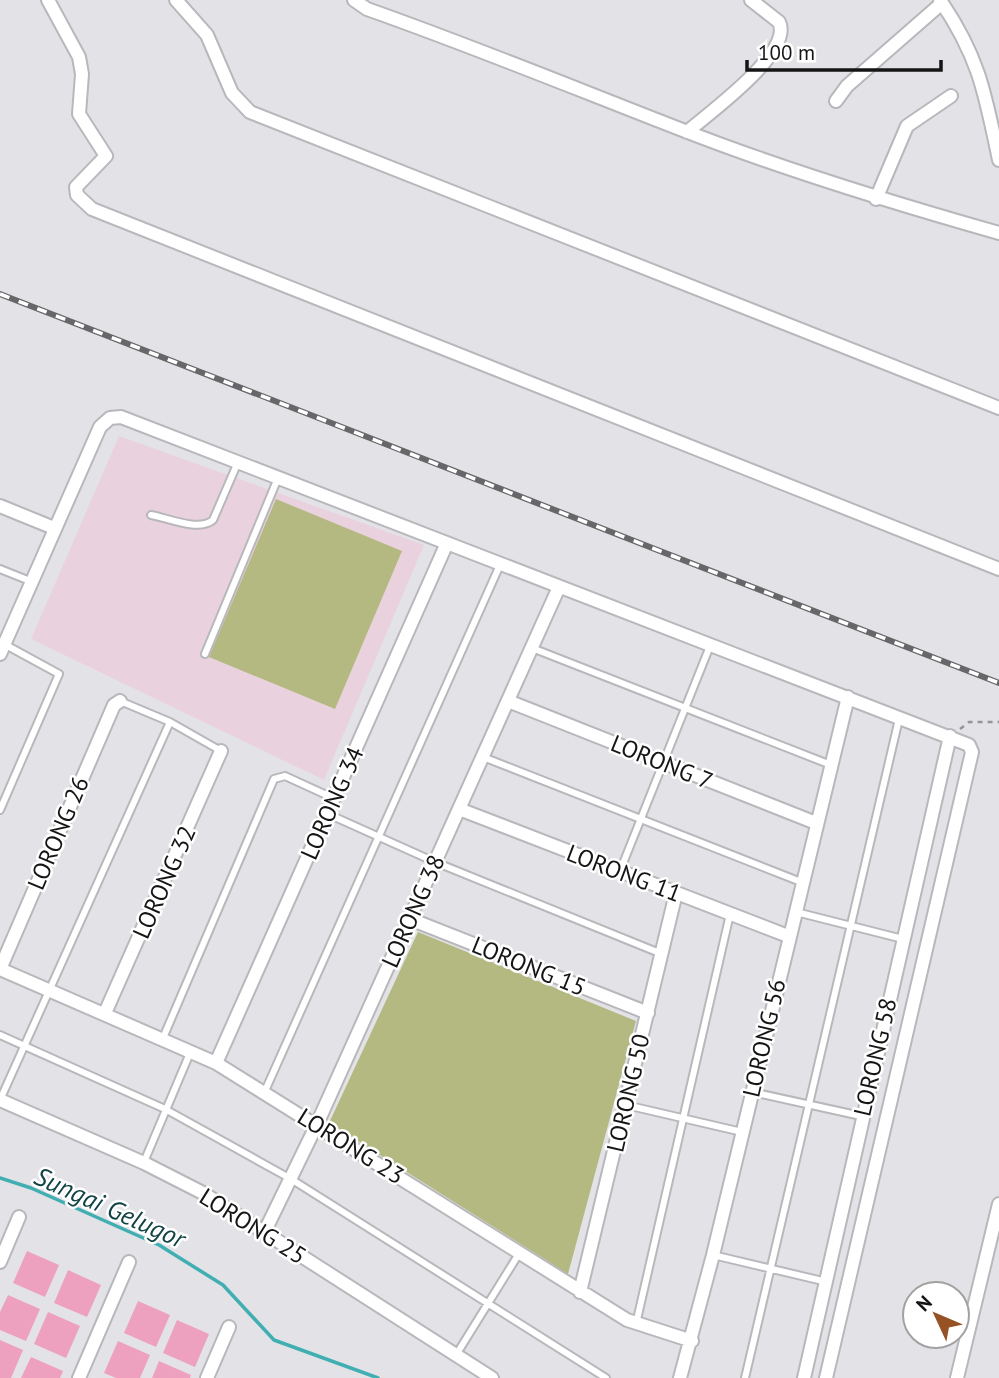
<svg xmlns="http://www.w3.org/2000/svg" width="999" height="1378" font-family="'PT Sans',sans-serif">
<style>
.education{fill:#e9d2de}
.green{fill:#b4b981}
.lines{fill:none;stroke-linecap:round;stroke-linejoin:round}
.stream{stroke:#41aeb2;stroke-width:3.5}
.building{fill:#eea1be}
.service-casing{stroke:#b8b8bc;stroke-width:10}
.minor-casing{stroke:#b8b8bc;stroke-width:16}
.path{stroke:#959598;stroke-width:2.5;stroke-dasharray:5 5;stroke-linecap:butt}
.service{stroke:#fff;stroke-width:6}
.minor{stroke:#fff;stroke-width:12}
.rail-casing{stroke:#676769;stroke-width:6}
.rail{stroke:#fff;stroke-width:3.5;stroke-dasharray:10;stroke-linecap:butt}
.labels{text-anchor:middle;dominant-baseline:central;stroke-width:5;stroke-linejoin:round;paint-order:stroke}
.street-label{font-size:24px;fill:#151516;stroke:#fff}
.water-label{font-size:26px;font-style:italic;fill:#114244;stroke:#fff}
</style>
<rect width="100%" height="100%" fill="#e3e3e7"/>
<path class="education" d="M119,436L424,545L324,780L31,639Z"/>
<path class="green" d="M276,499L402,551L335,709L209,657Z
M418,932L636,1021L568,1274L329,1123Z"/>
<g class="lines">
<path class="stream" d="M0,1178L31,1188L159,1245L223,1285L274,1340L378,1378"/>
</g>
<path class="building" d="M27,1251L59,1265L45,1297L13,1283Z
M68,1270L101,1285L87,1317L54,1303Z
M8,1295L40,1309L26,1341L0,1330V1312Z
M138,1301L170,1315L156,1347L124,1333Z
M48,1312L80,1326L66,1358L34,1344Z
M177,1320L209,1334L195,1367L163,1353Z
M0,1340L23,1350L11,1378H0Z
M118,1341L150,1355L140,1378H116L104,1373Z
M31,1357L63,1371L60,1378H21Z
M159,1361L191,1375L190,1378H152Z"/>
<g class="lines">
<defs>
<path id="service" d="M151,515C168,518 199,532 213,520L238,462
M0,569L30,581
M532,648L831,765
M205,654L278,478
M120,701L170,722L221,751
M483,757L801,882
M0,810L59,674L4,644
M328,814L435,862L662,954
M620,871L710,646
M796,912L903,939
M0,1035L165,1109L291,1179L606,1378
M163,1038L274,779L285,776L333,798
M265,1091L500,565
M752,1092L861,1116
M0,1100L170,722
M626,1105L742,1132
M144,1162L190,1053
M713,1255L827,1282
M636,1324L730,914
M456,1355L520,1252
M745,1378L899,719"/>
<path id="minor" d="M48,0L79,57L82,74L79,114L106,156L76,187L77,195L92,209L999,569
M176,0L207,35L232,93L250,112L999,408
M354,0L367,9C475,47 579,90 685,131C788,171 893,203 999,233
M940,0C979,57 985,93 999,160
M836,101L847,86L942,3
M687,132C709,113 794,52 779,22L751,0
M876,199L907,126L951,96
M0,506L54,528
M0,654L100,427L110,418L121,417L969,745L972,752L826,1378
M508,701L816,823
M459,809L788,936
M410,919L648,1013
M0,969L216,1063L627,1320L692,1341
M0,969L114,705L120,701
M105,1013L221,751
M216,1063L447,543
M0,1100L144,1163L203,1193L492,1378
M264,1233L317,1124L559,587
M0,1262L19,1217
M580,1292L676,893
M79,1378L129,1262
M207,1378L229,1327
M680,1378L713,1255L848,697
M804,1378L950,736
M957,1378L999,1204"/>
</defs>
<use href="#service" class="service-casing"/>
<use href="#minor" class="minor-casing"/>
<path class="path" d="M960,729L969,722H999"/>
<use href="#service" class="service"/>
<use href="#minor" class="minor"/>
<defs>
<path id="rail" d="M0,294L999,683"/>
</defs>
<use href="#rail" class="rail-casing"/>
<use href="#rail" class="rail"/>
</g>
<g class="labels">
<g class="street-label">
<text transform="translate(662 762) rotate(22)">LORONG 7</text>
<text transform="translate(332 803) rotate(-66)">LORONG 34</text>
<text transform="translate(58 833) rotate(-67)">LORONG 26</text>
<text transform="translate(624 873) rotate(21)">LORONG 11</text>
<text transform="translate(164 882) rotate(-66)">LORONG 32</text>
<text transform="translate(413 911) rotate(-66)">LORONG 38</text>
<text transform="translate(529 966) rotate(22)">LORONG 15</text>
<text transform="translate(764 1038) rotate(-77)">LORONG 56</text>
<text transform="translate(875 1057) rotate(-77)">LORONG 58</text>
<text transform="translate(628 1093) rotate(-77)">LORONG 50</text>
<text transform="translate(351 1146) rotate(32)">LORONG 23</text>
<text transform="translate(253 1226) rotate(32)">LORONG 25</text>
</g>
<g class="water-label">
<text transform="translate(110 1207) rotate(24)">Sungai Gelugor</text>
</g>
</g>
<g transform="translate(936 1315) rotate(314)"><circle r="33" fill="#ffffff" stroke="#a1a1a2" stroke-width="2"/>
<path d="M0-5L12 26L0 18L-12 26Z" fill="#965225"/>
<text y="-10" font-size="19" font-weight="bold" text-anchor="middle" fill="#151516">N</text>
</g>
<path d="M747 60v10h194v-10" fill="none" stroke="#151516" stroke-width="3.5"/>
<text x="758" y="60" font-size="21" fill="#151516" stroke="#ffffff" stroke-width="5" paint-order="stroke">100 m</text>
</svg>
